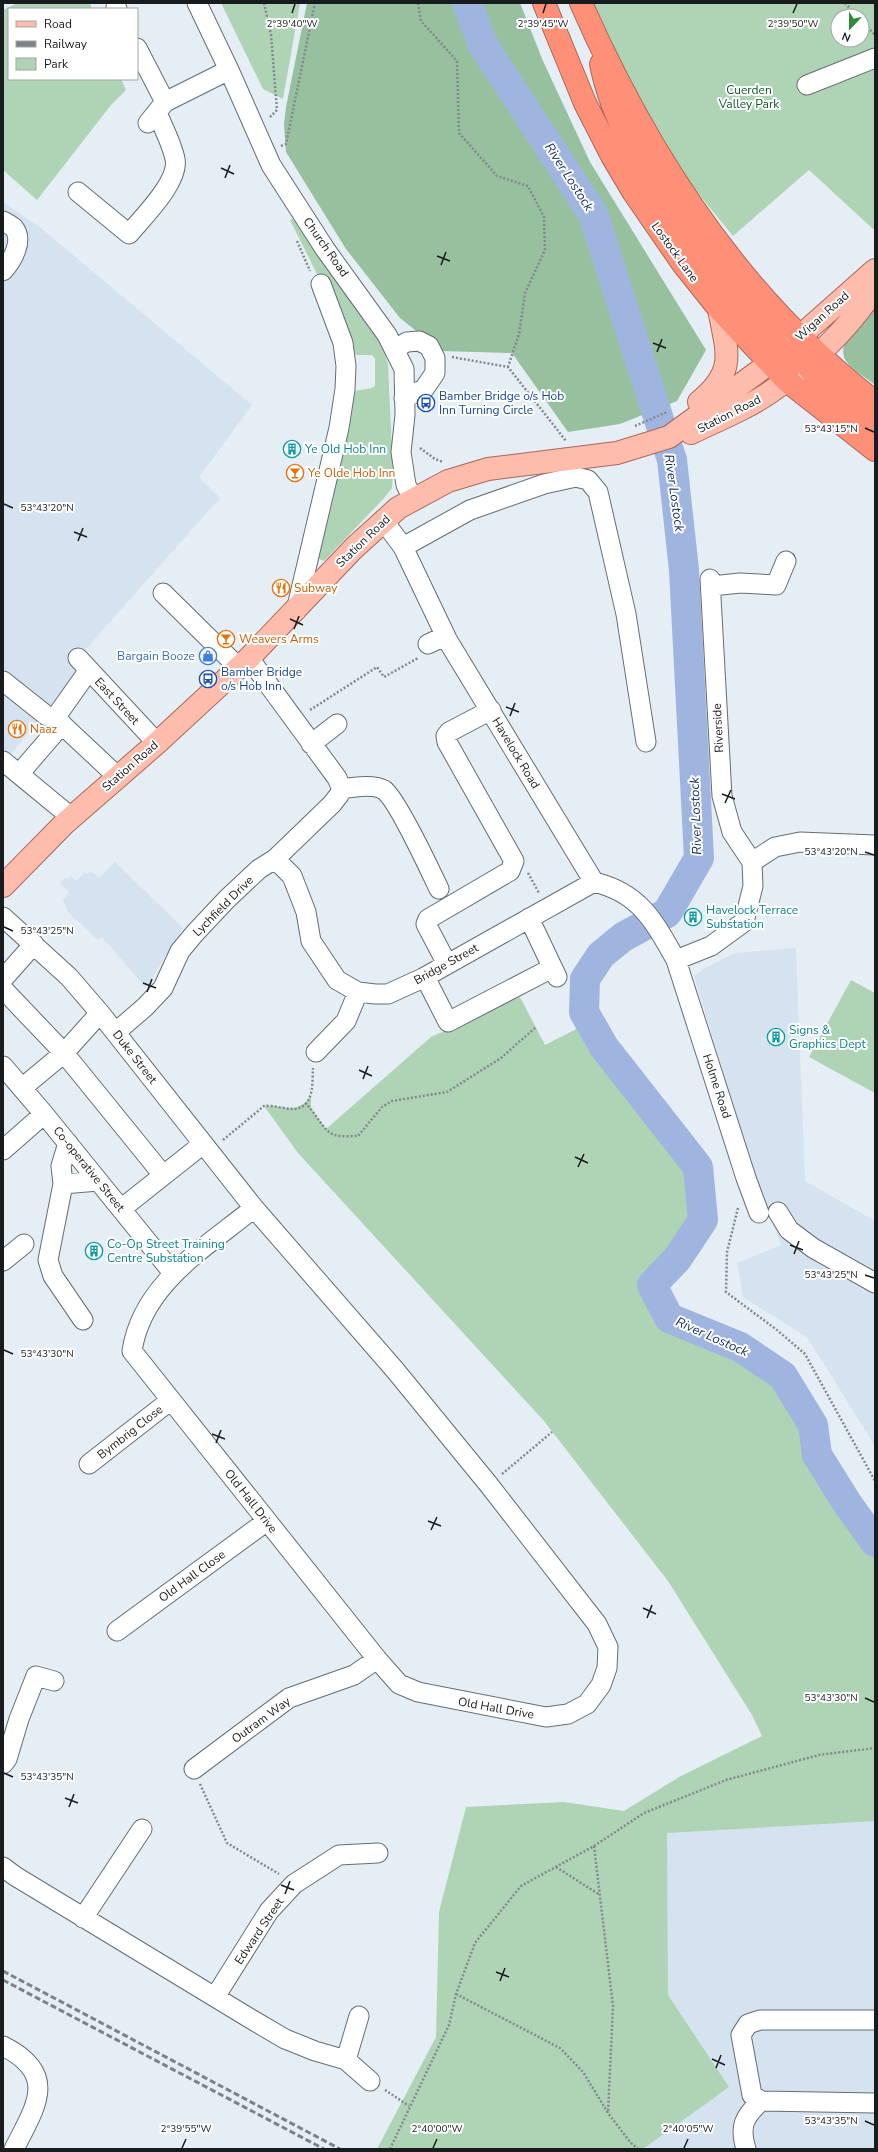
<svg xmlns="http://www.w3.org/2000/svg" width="878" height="2152" font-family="'Nunito Sans',sans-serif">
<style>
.built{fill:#d4e3ef}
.green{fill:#aed4b5;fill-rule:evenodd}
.forest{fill:#96c09e}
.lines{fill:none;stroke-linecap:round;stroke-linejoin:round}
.river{stroke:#9fb5e0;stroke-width:30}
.minor-casing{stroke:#656d73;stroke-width:21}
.major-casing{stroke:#ad6757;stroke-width:24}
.highway-casing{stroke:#ad6757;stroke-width:24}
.path{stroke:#83898d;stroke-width:2.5;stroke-dasharray:2 2;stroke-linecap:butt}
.minor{stroke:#fff;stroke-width:19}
.major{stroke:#febcad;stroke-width:22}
.highway{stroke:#fd9076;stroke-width:22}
.rail{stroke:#7c8286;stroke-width:3;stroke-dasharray:6 3;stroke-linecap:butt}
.ticks{fill:none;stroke:#191c1e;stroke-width:1.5}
.labels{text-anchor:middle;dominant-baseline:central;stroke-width:4;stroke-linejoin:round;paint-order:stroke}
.park-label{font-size:12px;fill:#14552a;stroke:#fff}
.street-label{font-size:12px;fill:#191c1e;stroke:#fff}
.transit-label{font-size:12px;fill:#164399;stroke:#fff;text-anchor:start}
.culture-label{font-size:12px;fill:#0d838f;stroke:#fff;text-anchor:start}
.food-label{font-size:12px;fill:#c56008;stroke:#fff;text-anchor:start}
.shop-label{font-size:12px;fill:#366cbe;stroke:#fff;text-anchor:end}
.water-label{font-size:13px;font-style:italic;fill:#122a5c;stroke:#fff}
.ticks-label{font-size:10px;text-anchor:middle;fill:#191c1e;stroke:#fff;stroke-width:4;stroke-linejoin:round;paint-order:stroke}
</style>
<rect width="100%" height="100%" fill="#e5eef5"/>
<path class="built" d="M3,202L42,229L252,405L199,477L220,498L78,658L79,672L4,762Z
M115,862L183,928L146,988L102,937L98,940L68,912L63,900L69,892L60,883L65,878L67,879L71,876L76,881L85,872L87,874L91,871L99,878Z
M796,948L805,1181L875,1221V1446L807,1337L743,1297L737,1263L781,1245L760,1192L694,976L705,968L735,953Z
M875,1818V2149H650L642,2143L662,1991V1827Z"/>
<path class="green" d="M17,3H90L92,9H9V79H121L126,90L111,105L37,200L3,170V10Z
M221,3H300L283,99L263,89Z
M594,3H875V228L873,229L809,170L733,236L692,186L632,86ZM838,16H862V40H838Z
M293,219L382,342L388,365L393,473L392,488L385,497L324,561L317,558L332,500L351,414L352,393C360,388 368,391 375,386V358L372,355H356L352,347L340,306L331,286L320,280L290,220Z
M851,980L875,993V1093L809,1057Z
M520,997L545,1045L590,1022L604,1047L698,1167L703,1220L652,1285L669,1318L740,1347L783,1376L813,1425L817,1455L847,1503L875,1542V1821L667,1833L668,1995L729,2087L643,2149H377L436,2037L439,1912L466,1807L564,1802L624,1811L679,1777L762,1736L752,1715L668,1581L544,1421L298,1153L264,1106C286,1104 295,1116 311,1096V1108L326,1129L431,1037Z"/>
<path class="forest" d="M307,3H520L543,61L590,162L706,350L677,401L620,424L568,432L512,353L441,351L400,318L346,249L286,152L284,124L286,107Z
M875,304V385C867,378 852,370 846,361C834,342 864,318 875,304Z"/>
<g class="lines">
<path class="river" d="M467,3L483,45L593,214L672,460L684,570L699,858L667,913L623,937L601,955L585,979L584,1012L604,1047L698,1167L703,1220L677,1259L652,1285L669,1318L740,1347L783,1376L813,1425L817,1455L847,1503L875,1542"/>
<defs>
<path id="minor" d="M197,3L229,70L271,165L325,249L387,335L404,369L405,415L401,452L406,485L413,498
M116,7L117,9
M137,48L165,102
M807,85L875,58
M148,123L165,102L229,70
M78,192L129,234C143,217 180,181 175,159C172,144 163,127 157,113
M3,221C6,223 11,225 14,228C24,241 12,261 3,271
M394,349L407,342L419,341L429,346L435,358V373L424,389L404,398
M383,520L403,547L448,641L594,882C640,893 654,921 676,960L746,1178L759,1213
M403,547L470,510L544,484L576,477L588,480L598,492L626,614L646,742
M712,586L740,583L776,585L786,561
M163,593L238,667
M296,611L339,428L345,389L346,366L343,343L321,284
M428,644L445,636
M78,658L157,743
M249,658L337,778L342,789C353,787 374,784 384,790C397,799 430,870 439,889
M3,681L47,716L55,718L118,777
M55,718L89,670
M311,744L337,724
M3,761L71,817
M19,774L62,724
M275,859L292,876L306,912L311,941L337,980L358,992L375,994H388L423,978L594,882
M752,862L775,847L800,842L875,845
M3,917L69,977L100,1013L254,1208L395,1370L489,1485L597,1624L608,1647L607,1668L601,1685L587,1704L568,1714L546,1717L418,1692L399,1684L377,1659L132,1351C142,1284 205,1248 254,1208
M529,918L557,977
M676,960L711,946L744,922L753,886L752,862L732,832L722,796L710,579
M447,964L426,924L428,919L510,871L514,861L447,742L446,736L449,732L491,710
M425,977L448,1022L552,968
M3,979L34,944
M3,989L64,1053L163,1175
M116,1032L145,1007L163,988L180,951L195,933L227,899L259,869L275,859L332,804L339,795L342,789
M316,1052L346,1021L358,992
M3,1066L44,1114L173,1273
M22,1088L64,1053L100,1013
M68,1143L61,1166L63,1184L48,1260L53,1276L83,1320
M3,1150L44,1114
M63,1184L98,1181
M121,1209L203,1144
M778,1212L789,1230L813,1248L875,1283
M3,1261L24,1244
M89,1464L171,1400
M117,1631L267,1521
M3,1764L7,1759L19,1719L36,1676L54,1681
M194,1769L289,1698L354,1675L377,1659
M3,1867L15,1876L251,2019L285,2039L315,2051L346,2060L370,2081
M83,1918L142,1829
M215,1997L269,1911L294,1884L339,1855L378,1853
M875,2020H760L748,2024L741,2035L752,2095L761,2101L875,2103
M3,2046C59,2074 36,2106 14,2149
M346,2060L359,2016
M746,2149C739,2126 744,2117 761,2101"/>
<path id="major" d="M699,402C737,371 727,353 719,309
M691,433C718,420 748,408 772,391C811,364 849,328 875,288
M3,886L64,824L157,743L249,658L354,548L398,508L448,481L488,469L617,453L669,437L770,363L875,270"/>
<path id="highway" d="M544,3L585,103L612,156L634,193L683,264L719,309L786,380L875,450
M581,3C648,156 742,300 875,402
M601,64C616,141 674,222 723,282C743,306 764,328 783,352L788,366L786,380
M799,346C801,374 854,408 875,424"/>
</defs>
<use href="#minor" class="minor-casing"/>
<use href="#major" class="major-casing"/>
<use href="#highway" class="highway-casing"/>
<path class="path" d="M264,3L271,35L277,110L269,118
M418,3L421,21L457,61L459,133L497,176L528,186L544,217L545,250L525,293L519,334L508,367
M845,3L857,16
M862,21L875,35
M281,146L286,144L315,3
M297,241L310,271
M452,357L508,367L566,441
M635,426L667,412
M420,448L435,459L443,462
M310,710L377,667L384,677L418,658
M528,873L539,893
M305,1103C315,1111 323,1132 335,1135C342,1137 351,1136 358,1136L382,1107L392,1101L447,1092L501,1058L536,1027
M223,1140L264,1106C273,1105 290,1110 295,1109C315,1106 312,1082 313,1068
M738,1208L727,1252L726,1292L777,1330L805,1354L875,1481
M502,1474L552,1432
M200,1784L227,1843L279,1874
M594,1846L613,2006L608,2113
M556,1867L600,1895
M456,1994L560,2048L583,2072L608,2113L630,2142L638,2149
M385,2090L409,2106
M390,2149L449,2025L456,1994L475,1943L521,1886L594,1846L644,1813L726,1780L819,1755L875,1748"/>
<use href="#minor" class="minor"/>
<use href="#major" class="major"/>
<use href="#highway" class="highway"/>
<path class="rail" d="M3,1971L340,2149
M3,1980L324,2149"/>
</g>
<path class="ticks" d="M292,13L295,4M543,13L546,4M793,13L797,4M221,168L234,174M225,178L230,165M437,256L450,261M441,265L446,252M653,343L666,348M657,352L662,339M865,428L874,432M4,504L13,508M74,532L87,537M78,541L83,528M290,619L303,625M294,629L299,616M506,707L519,712M510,716L515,703M722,794L735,799M725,803L731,790M865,852L874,855M4,927L13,931M143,983L156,988M147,992L152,979M359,1070L372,1076M363,1079L368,1066M575,1157L588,1163M578,1167L584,1154M790,1245L803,1250M794,1254L799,1241M865,1275L874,1278M4,1350L13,1354M212,1434L225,1439M216,1443L221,1430M428,1521L441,1526M431,1530L437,1517M643,1608L656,1614M647,1618L652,1605M865,1698L874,1702M4,1773L13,1777M65,1798L78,1803M69,1807L74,1794M281,1885L294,1890M285,1894L290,1881M496,1972L509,1977M500,1981L505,1968M712,2059L725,2065M716,2068L721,2055M865,2121L874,2125M182,2148L186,2139M433,2148L437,2139M684,2148L688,2139"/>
<defs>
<symbol id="bus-ring" viewBox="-11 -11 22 22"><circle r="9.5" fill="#fff" stroke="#1a4fb4" stroke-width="1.5"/><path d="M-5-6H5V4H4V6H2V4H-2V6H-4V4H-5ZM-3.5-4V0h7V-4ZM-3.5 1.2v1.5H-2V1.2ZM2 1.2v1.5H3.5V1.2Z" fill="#1a4fb4"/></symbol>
<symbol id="building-ring" viewBox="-11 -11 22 22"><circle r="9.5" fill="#fff" stroke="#0f9aa8" stroke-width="1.5"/><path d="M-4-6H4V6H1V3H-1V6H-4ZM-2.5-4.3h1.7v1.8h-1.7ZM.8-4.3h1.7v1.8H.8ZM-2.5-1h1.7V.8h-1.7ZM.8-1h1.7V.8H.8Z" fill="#0f9aa8"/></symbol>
<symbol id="bar-ring" viewBox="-11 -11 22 22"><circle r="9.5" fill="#fff" stroke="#e8710a" stroke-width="1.5"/><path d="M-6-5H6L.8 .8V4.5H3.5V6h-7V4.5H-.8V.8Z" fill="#e8710a"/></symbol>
<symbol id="restaurant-ring" viewBox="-11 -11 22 22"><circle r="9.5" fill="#fff" stroke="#e8710a" stroke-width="1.5"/><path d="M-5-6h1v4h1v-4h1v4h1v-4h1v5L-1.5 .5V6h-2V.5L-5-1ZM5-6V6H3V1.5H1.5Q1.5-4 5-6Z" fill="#e8710a"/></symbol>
<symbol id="shop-ring" viewBox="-11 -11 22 22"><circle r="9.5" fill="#fff" stroke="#3f7fe0" stroke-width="1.5"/><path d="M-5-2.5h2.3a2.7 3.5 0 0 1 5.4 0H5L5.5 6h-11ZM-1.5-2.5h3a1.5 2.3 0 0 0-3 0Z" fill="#3f7fe0"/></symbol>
</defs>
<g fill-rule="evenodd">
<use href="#bus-ring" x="416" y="393" width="20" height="20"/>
<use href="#building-ring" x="282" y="439" width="20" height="20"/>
<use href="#bar-ring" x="285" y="463" width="20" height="20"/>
<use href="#restaurant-ring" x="271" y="578" width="20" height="20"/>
<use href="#bar-ring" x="216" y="629" width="20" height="20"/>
<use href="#shop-ring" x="198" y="646" width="20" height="20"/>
<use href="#bus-ring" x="198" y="669" width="20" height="20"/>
<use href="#restaurant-ring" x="7" y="719" width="20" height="20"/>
<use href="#building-ring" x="683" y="907" width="20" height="20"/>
<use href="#building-ring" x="766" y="1027" width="20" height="20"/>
<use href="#building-ring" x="84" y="1241" width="20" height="20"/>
</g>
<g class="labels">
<g class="park-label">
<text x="749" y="90">Cuerden<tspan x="749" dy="14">Valley Park</tspan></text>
</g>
<g class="street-label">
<text transform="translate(326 247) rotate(55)">Church Road</text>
<text transform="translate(675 252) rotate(54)">Lostock Lane</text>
<text transform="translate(822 316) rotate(-42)">Wigan Road</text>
<text transform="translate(729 414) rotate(-27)">Station Road</text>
<text transform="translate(363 541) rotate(-44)">Station Road</text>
<text transform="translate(117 701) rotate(47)">East Street</text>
<text transform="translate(718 728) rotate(-93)">Riverside</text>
<text transform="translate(516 753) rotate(59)">Havelock Road</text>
<text transform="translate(130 766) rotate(-41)">Station Road</text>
<text transform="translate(223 906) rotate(-45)">Lychfield Drive</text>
<text transform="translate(446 964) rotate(-29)">Bridge Street</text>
<text transform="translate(135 1057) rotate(52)">Duke Street</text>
<text transform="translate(717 1086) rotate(72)">Holme Road</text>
<text transform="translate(89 1169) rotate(51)">Co-operative Street</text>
<text transform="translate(130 1432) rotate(-38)">Bymbrig Close</text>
<text transform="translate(251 1501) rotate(52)">Old Hall Drive</text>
<text transform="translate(192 1576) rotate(-36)">Old Hall Close</text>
<text transform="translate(496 1708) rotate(10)">Old Hall Drive</text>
<text transform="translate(261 1720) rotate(-36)">Outram Way</text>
<text transform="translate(259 1931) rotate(-56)">Edward Street</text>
</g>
<g class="transit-label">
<text x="439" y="396">Bamber Bridge o/s Hob<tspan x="439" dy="14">Inn Turning Circle</tspan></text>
<text x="221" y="672">Bamber Bridge<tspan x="221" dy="14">o/s Hob Inn</tspan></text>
</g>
<g class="culture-label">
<text x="305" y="449">Ye Old Hob Inn</text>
<text x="706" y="910">Havelock Terrace<tspan x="706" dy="14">Substation</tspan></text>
<text x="789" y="1030">Signs &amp;<tspan x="789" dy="14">Graphics Dept</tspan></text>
<text x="107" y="1244">Co-Op Street Training<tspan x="107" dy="14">Centre Substation</tspan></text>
</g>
<g class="food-label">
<text x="308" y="473">Ye Olde Hob Inn</text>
<text x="294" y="588">Subway</text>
<text x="239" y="639">Weavers Arms</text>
<text x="30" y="729">Naaz</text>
</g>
<g class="shop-label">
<text x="195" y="656">Bargain Booze</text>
</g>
<g class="water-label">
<text transform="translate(569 177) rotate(57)">River Lostock</text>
<text transform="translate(674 493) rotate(82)">River Lostock</text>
<text transform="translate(696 816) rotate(-92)">River Lostock</text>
<text transform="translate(712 1337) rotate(24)">River Lostock</text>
</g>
</g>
<g class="ticks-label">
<text x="292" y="27">2°39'40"W</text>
<text x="543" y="27">2°39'45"W</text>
<text x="793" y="27">2°39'50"W</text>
<text x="831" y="432">53°43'15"N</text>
<text x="47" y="511">53°43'20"N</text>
<text x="831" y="855">53°43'20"N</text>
<text x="47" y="934">53°43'25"N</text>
<text x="831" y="1278">53°43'25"N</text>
<text x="47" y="1357">53°43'30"N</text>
<text x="831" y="1701">53°43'30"N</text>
<text x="47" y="1780">53°43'35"N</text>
<text x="831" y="2124">53°43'35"N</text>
<text x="186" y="2132">2°39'55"W</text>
<text x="437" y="2132">2°40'00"W</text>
<text x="688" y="2132">2°40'05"W</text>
</g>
<rect width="878" height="2152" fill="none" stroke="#191c1e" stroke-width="8"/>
<rect x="8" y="8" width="130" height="72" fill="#ffffff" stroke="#a3a4a5"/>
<rect x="16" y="21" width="20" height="6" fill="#febcad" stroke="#a3a4a5"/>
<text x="44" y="28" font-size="12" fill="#191c1e">Road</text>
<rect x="16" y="41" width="20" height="6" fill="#7c8286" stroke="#a3a4a5"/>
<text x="44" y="48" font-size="12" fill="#191c1e">Railway</text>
<rect x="16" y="58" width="20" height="12" fill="#aed4b5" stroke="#a3a4a5"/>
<text x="44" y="68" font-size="12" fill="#191c1e">Park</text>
<g transform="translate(850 28) rotate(202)"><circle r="19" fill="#ffffff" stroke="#a3a4a5"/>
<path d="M0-3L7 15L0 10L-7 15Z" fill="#2e8939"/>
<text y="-6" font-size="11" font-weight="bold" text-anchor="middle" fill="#191c1e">N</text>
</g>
</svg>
